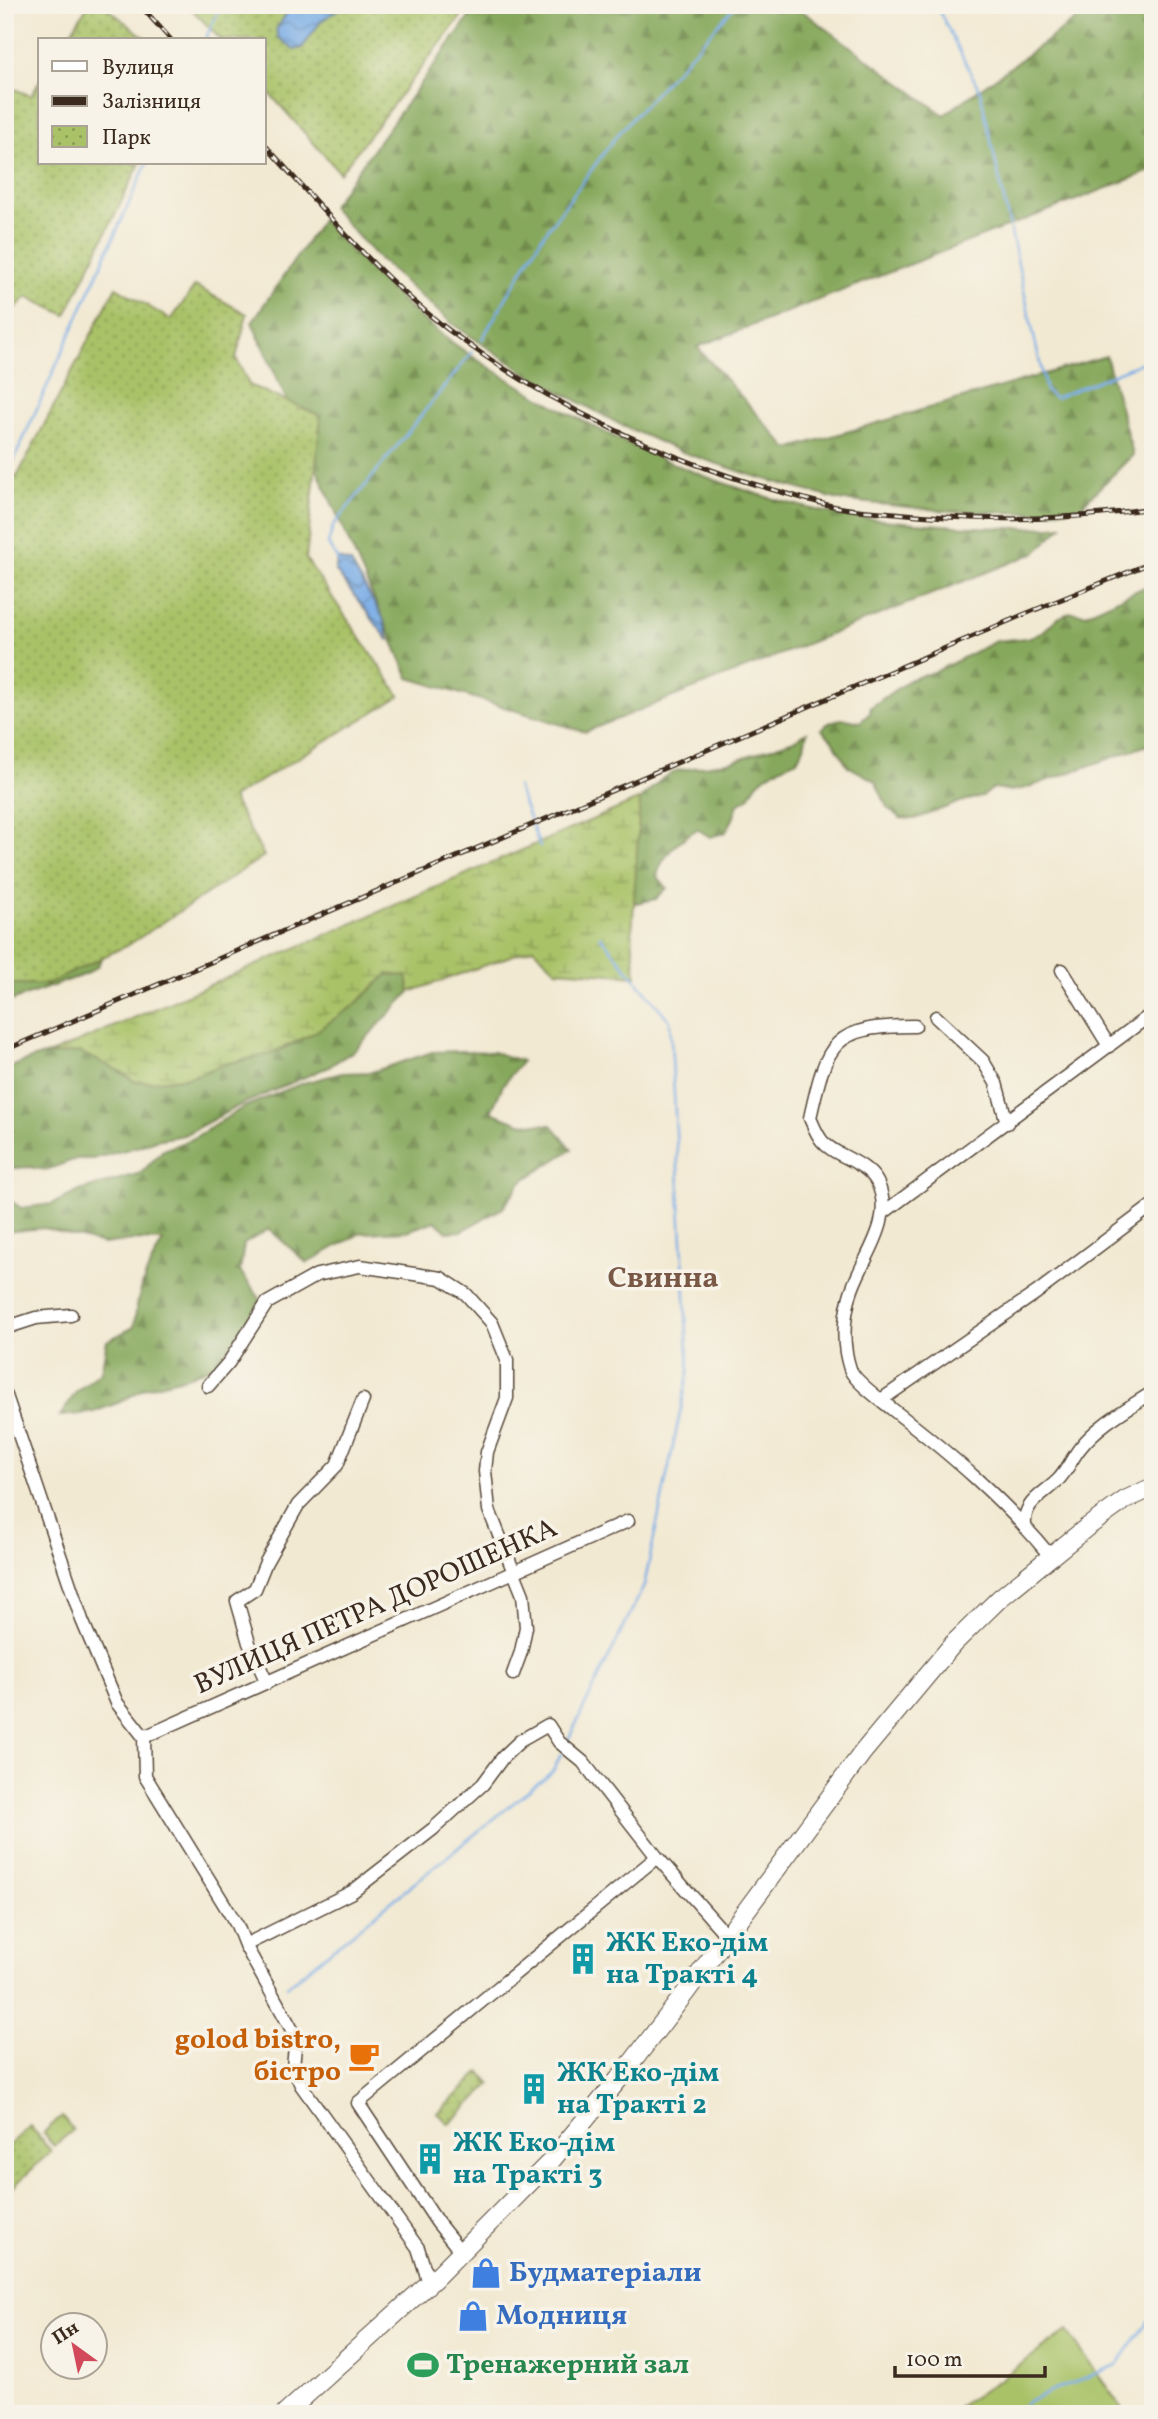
<svg xmlns="http://www.w3.org/2000/svg" width="1158" height="2419" font-family="Vollkorn,serif">
<style>
.grass{fill:#a9c267;stroke:#727642;stroke-width:2}
.forest{fill:url(#forest-firs);stroke:#60693d;stroke-width:2}
.wetland{fill:url(#wetland-marsh);stroke:#727642;stroke-width:2}
.park{fill:url(#park-dots);stroke:#727642;stroke-width:2}
.water{fill:url(#water-waves);stroke:#5a6c82;stroke-width:2}
.lines{fill:none;stroke-linecap:round;stroke-linejoin:round}
.stream{stroke:#7aade6;stroke-width:2.5}
.minor-casing{stroke:#564739;stroke-width:15}
.primary-casing{stroke:#564739;stroke-width:20}
.minor{stroke:#fff;stroke-width:12}
.primary{stroke:#fff;stroke-width:18}
.rail-casing{stroke:#3b2a1e;stroke-width:5}
.rail{stroke:#f7f3e8;stroke-width:2.5;stroke-dasharray:8;stroke-linecap:butt}
.labels{text-anchor:middle;dominant-baseline:central;stroke-width:7;stroke-linejoin:round;paint-order:stroke}
.street-label{font-size:28px;fill:#3b2a1e;stroke:#f7f3e8}
.culture-label{font-size:28px;font-weight:bold;fill:#0d838f;stroke:#f7f3e8;text-anchor:start}
.food-label{font-size:28px;font-weight:bold;fill:#c56008;stroke:#f7f3e8;text-anchor:end}
.shop-label{font-size:28px;font-weight:bold;fill:#366cbe;stroke:#f7f3e8;text-anchor:start}
.leisure-label{font-size:28px;font-weight:bold;fill:#27864d;stroke:#f7f3e8;text-anchor:start}
.neighbourhood-label{font-size:30px;font-weight:bold;fill:#795946;stroke:#f7f3e8}
</style>
<defs>
<pattern id="forest-firs" width="22" height="20" patternUnits="userSpaceOnUse" patternTransform="scale(1.75)"><rect width="22" height="20" fill="#86a85c"/><path d="M5 1l3.5 6h-7zM16 11l3.5 6h-7z" fill="#6f894b"/></pattern>
<pattern id="wetland-marsh" width="20" height="14" patternUnits="userSpaceOnUse" patternTransform="scale(1.75)"><rect width="20" height="14" fill="#a9c267"/><path d="M1 5h8M5 5V1M11 12h8M15 12V8" fill="none" stroke="#8b9e54"/></pattern>
<pattern id="park-dots" width="8" height="8" patternUnits="userSpaceOnUse" patternTransform="scale(1.75)"><rect width="8" height="8" fill="#a9c267"/><path d="M2 2h.1M6 6h.1" fill="none" stroke="#8b9e54" stroke-width="1.8" stroke-linecap="round"/></pattern>
<pattern id="water-waves" width="16" height="10" patternUnits="userSpaceOnUse" patternTransform="scale(1.75)"><rect width="16" height="10" fill="#7aade6"/><path d="M0 5q4-4 8 0t8 0" fill="none" stroke="#658dba"/></pattern>
</defs>
<rect width="100%" height="100%" fill="#f7f3e8"/>
<filter id="ink" filterUnits="userSpaceOnUse"><feTurbulence type="fractalNoise" baseFrequency=".0143" numOctaves="2"/><feDisplacementMap in="SourceGraphic" scale="14" xChannelSelector="R" yChannelSelector="G"/><feConvolveMatrix kernelMatrix="1 2 1 2 8 2 1 2 1" color-interpolation-filters="sRGB"/></filter>
<filter id="wash" filterUnits="userSpaceOnUse"><feTurbulence type="fractalNoise" baseFrequency=".00686" numOctaves="4" result="noise"/><feDisplacementMap in="SourceGraphic" scale="28" xChannelSelector="R" yChannelSelector="G"/><feGaussianBlur stdDeviation="1.57" result="paint"/><feColorMatrix in="noise" values="0 0 0 0 0 0 0 0 0 0 0 0 0 0 0 0 0 1.4 0 .05"/><feComposite in="paint" operator="in"/></filter>
<g filter="url(#wash)">
<rect width="100%" height="100%" fill="#f2e9d2"/>
<path class="grass" d="M62,2116L73,2130L54,2146L43,2133Z
M1067,2331L1126,2414H947L1002,2378Z"/>
<path class="forest" d="M478,5H794L944,115L1096,5H1153V170L697,347L788,449L1106,356L1133,455L1079,508L1038,513L948,511L839,500L754,476L682,452L621,425L526,373L454,325L409,286L377,257L331,207Z
M322,220C361,262 400,303 445,337C485,367 528,391 572,415C654,460 743,495 835,514C853,518 874,519 893,521C949,526 1006,531 1062,526L1035,553L585,732L409,678L252,322Z
M1153,583V743L1026,788L1010,791L994,788L981,797L963,801L915,819L900,818L888,808L875,781L848,766L832,740L821,729C834,718 843,717 860,722L871,712L870,708L909,680L939,670L996,641L1027,638L1042,633L1056,619L1071,612L1086,614Z
M807,732L804,747L797,760C786,764 764,775 757,784C747,797 755,795 738,804L733,819L725,833L710,837L697,829C679,840 662,855 657,876L667,888L656,899L625,905L629,811L640,799L662,779L676,771L733,761L794,740Z
M104,952L98,966L86,974L5,1003V954Z
M388,974L408,976L410,992L355,1050L328,1067L240,1105L184,1135L155,1140L140,1146L92,1159H76L46,1170L29,1167L5,1169V1070C24,1061 59,1047 81,1052C96,1055 121,1072 134,1081L194,1076L223,1064L270,1054L284,1048L312,1034L353,1006Z
M462,1051L493,1052L522,1061L503,1085L491,1112L520,1123L552,1125L572,1149L521,1182L503,1208L461,1231L447,1232L435,1221L407,1231L361,1233L307,1263L269,1229L244,1244L240,1271L261,1300L218,1363L190,1376L145,1388L120,1402L91,1413L60,1416L77,1391L101,1372L107,1341L134,1327C138,1289 145,1274 163,1241L134,1240L103,1244L44,1228L5,1232V1197L21,1208L52,1204L82,1190L141,1173L163,1150L192,1139L244,1107L303,1083L342,1073L372,1072L432,1052Z"/>
<path class="wetland" d="M640,799L632,936L636,976L556,970L533,948L410,992L407,976L388,974L353,1006L312,1034L270,1054L224,1064L194,1076L150,1082L134,1081L122,1072L80,1052L48,1055Z"/>
<path class="park" d="M88,5H103L148,40H66Z
M188,5H470L340,173L264,87V40H221Z
M40,81V163H140L66,315L27,297L5,317V85L31,96Z
M195,286L247,314L236,358L249,385L321,416L306,559L400,696L232,798L264,856L130,944L48,984H5V475L17,477L116,287L171,320Z
M480,2072L491,2084L449,2124L438,2113Z
M30,2126L51,2151L5,2195V2149Z"/>
<path class="water" d="M292,5H346L321,21L302,48L294,50L278,37L276,30Z
M338,559L351,563L383,618L389,641L335,570Z"/>
<g class="lines">
<path class="stream" d="M936,5L980,91L1046,391L1055,398L1153,358
M205,40L221,5
M482,339L542,237L617,135L736,5
M5,480L147,163
M339,562L328,544L333,526L472,352
M517,786L540,847
M568,1740L644,1586L689,1370L670,1021L600,936
M287,1986L553,1771L561,1754
M1016,2414L1028,2401L1117,2365L1153,2314"/>
</g>
</g>
<g filter="url(#ink)">
<g class="lines">
<defs>
<path id="minor" d="M1062,970L1109,1046
M936,1017L983,1061L996,1083L1007,1123
M915,1026C833,1026 827,1041 810,1118C813,1125 817,1135 822,1141C834,1156 866,1161 877,1182C897,1223 860,1259 850,1296C843,1321 842,1345 850,1369C854,1381 882,1401 892,1409C949,1453 1005,1500 1051,1557
M883,1213L1153,1013
M5,1328L36,1318L71,1315
M208,1386L229,1362L267,1303L317,1275L360,1266L441,1278L466,1294L492,1323L507,1360V1398L487,1452L485,1471L489,1510L523,1595L526,1627L521,1652L513,1674
M5,1393L82,1620L117,1703L144,1737L145,1776L237,1925L245,1945L296,2037L293,2067L301,2085L418,2248L429,2283
M881,1400L1036,1293L1153,1205
M1025,1525C1023,1502 1044,1494 1058,1480C1067,1471 1072,1458 1080,1448C1099,1424 1127,1409 1153,1392
M267,1683L249,1643L237,1601L255,1589L266,1562L298,1505L337,1465L363,1400
M144,1737L628,1521
M245,1945L352,1892L433,1829L483,1784L503,1757L520,1741L548,1725L559,1742L583,1762L657,1857L727,1936
M461,2252L437,2222L358,2103L657,1857"/>
<path id="primary" d="M285,2414L435,2278L551,2161L623,2074L686,1992L863,1752L953,1644L1000,1598L1086,1528L1125,1500L1153,1487"/>
</defs>
<use href="#minor" class="minor-casing"/>
<use href="#primary" class="primary-casing"/>
<use href="#minor" class="minor"/>
<use href="#primary" class="primary"/>
<defs>
<path id="rail" d="M140,5L171,40
M264,144C323,209 380,278 450,331C547,404 665,460 781,492C799,497 818,503 837,507C856,511 876,511 895,513C983,522 1065,521 1153,508
M5,1050L1025,614L1153,562"/>
</defs>
<use href="#rail" class="rail-casing"/>
<use href="#rail" class="rail"/>
</g>
</g>
<defs>
<symbol id="building-bare" viewBox="-9 -9 18 18"><path d="M-4-6H4V6H1V3H-1V6H-4ZM-2.5-4.3h1.7v1.8h-1.7ZM.8-4.3h1.7v1.8H.8ZM-2.5-1h1.7V.8h-1.7ZM.8-1h1.7V.8H.8Z" fill="#0f9aa8" stroke="#f7f3e8" stroke-width="2.5" paint-order="stroke"/></symbol>
<symbol id="cafe-bare" viewBox="-9 -9 18 18"><path d="M-5.5-4.5H6V0H3Q3 3.5 0 3.5H-2.5Q-5.5 3.5-5.5 0ZM3-3.2v2h1.7v-2ZM-6 4.5H4V6H-6Z" fill="#e8710a" stroke="#f7f3e8" stroke-width="2.5" paint-order="stroke"/></symbol>
<symbol id="shop-bare" viewBox="-9 -9 18 18"><path d="M-5-2.5h2.3a2.7 3.5 0 0 1 5.4 0H5L5.5 6h-11ZM-1.5-2.5h3a1.5 2.3 0 0 0-3 0Z" fill="#3f7fe0" stroke="#f7f3e8" stroke-width="2.5" paint-order="stroke"/></symbol>
<symbol id="stadium-bare" viewBox="-9 -9 18 18"><path d="M0-5a6.5 5 0 1 0 0 10a6.5 5 0 1 0 0-10ZM-3.5-1.8h7v3.6h-7Z" fill="#2e9e5b" stroke="#f7f3e8" stroke-width="2.5" paint-order="stroke"/></symbol>
</defs>
<g fill-rule="evenodd">
<use href="#building-bare" x="561" y="1937" width="44" height="44"/>
<use href="#cafe-bare" x="342" y="2034" width="44" height="44"/>
<use href="#building-bare" x="512" y="2067" width="44" height="44"/>
<use href="#building-bare" x="408" y="2137" width="44" height="44"/>
<use href="#shop-bare" x="464" y="2251" width="44" height="44"/>
<use href="#shop-bare" x="451" y="2294" width="44" height="44"/>
<use href="#stadium-bare" x="401" y="2343" width="44" height="44"/>
</g>
<g class="labels">
<g class="street-label">
<text transform="translate(376 1607) rotate(-24)">ВУЛИЦЯ ПЕТРА ДОРОШЕНКА</text>
</g>
<g class="culture-label">
<text x="606" y="1943">ЖК Еко-дім<tspan x="606" dy="32">на Тракті 4</tspan></text>
<text x="557" y="2073">ЖК Еко-дім<tspan x="557" dy="32">на Тракті 2</tspan></text>
<text x="453" y="2143">ЖК Еко-дім<tspan x="453" dy="32">на Тракті 3</tspan></text>
</g>
<g class="food-label">
<text x="341" y="2040">golod bistro,<tspan x="341" dy="32">бістро</tspan></text>
</g>
<g class="shop-label">
<text x="509" y="2273">Будматеріали</text>
<text x="496" y="2316">Модниця</text>
</g>
<g class="leisure-label">
<text x="446" y="2365">Тренажерний зал</text>
</g>
<g class="neighbourhood-label">
<text x="663" y="1279">Свинна</text>
</g>
</g>
<rect width="1158" height="2419" fill="none" stroke="#f7f3e8" stroke-width="28"/>
<rect x="38" y="38" width="228" height="126" fill="#f7f3e8" stroke="#aca397" stroke-width="2"/>
<rect x="52" y="61" width="35" height="10" fill="#ffffff" stroke="#aca397" stroke-width="2"/>
<text x="102" y="74" font-size="21" fill="#3b2a1e">Вулиця</text>
<rect x="52" y="96" width="35" height="10" fill="#3b2a1e" stroke="#aca397" stroke-width="2"/>
<text x="102" y="108" font-size="21" fill="#3b2a1e">Залізниця</text>
<rect x="52" y="126" width="35" height="21" fill="url(#park-dots)" stroke="#aca397" stroke-width="2"/>
<text x="102" y="144" font-size="21" fill="#3b2a1e">Парк</text>
<g transform="translate(74 2346) rotate(327)"><circle r="33" fill="#f7f3e8" stroke="#aca397" stroke-width="2"/>
<path d="M0-5L12 26L0 18L-12 26Z" fill="#d1495b"/>
<text y="-10" font-size="19" font-weight="bold" text-anchor="middle" fill="#3b2a1e">Пн</text>
</g>
<path d="M895 2366v10h150v-10" fill="none" stroke="#3b2a1e" stroke-width="3.5"/>
<text x="906" y="2366" font-size="21" fill="#3b2a1e" stroke="#f7f3e8" stroke-width="5" paint-order="stroke">100 m</text>
</svg>
